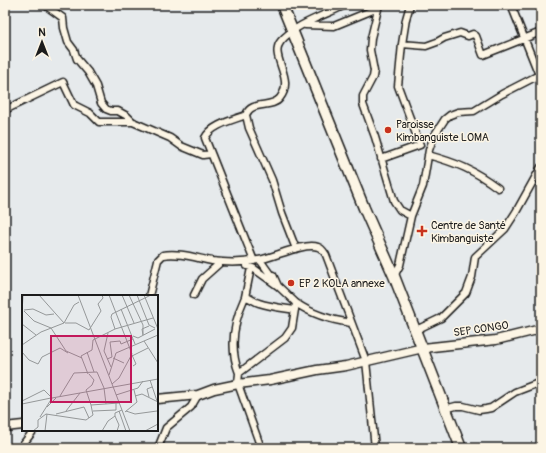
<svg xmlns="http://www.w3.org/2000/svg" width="546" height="453" font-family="Pangolin,sans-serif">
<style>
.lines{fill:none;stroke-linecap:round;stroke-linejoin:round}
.minor-casing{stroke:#1c1c1c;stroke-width:9}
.tertiary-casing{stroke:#1c1c1c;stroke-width:11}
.primary-casing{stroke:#1c1c1c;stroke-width:13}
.minor{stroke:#fcf5e5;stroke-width:6}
.tertiary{stroke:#fcf5e5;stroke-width:8}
.primary{stroke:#fcf5e5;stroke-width:10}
.poi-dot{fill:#c8321e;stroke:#fcf5e5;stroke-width:1.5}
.labels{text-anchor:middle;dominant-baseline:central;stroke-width:3;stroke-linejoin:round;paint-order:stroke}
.poi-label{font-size:11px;fill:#1c1c1c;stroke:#fcf5e5;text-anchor:start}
.street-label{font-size:11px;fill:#1c1c1c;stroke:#fcf5e5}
.inset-road{fill:none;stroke:#959899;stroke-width:1}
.view{fill:#c2185b;fill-opacity:0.15;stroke:#c2185b;stroke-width:2}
.inset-edge{fill:none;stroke:#1c1c1c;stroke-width:2}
</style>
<rect width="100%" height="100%" fill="#e6eaec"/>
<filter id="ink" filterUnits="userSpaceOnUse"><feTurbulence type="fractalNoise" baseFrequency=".025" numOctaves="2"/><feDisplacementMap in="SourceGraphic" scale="8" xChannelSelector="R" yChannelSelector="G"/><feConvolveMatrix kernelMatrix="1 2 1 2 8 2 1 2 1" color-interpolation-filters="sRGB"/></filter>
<g filter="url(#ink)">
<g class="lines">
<defs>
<path id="minor" d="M45,5L63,18L64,28L68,42L74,50L77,59L88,72L96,86L101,103L106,109L111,111H118L127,116L133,122L170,138L181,146L203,155L211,154
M379,5L371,38L370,50L374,71L373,77L363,96V104L375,137L394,201L400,210L411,216
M511,5L541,80
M305,25L334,26L378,8
M402,44L406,19L410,5
M5,110L63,82L74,105L90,113L99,122H134
M246,115L249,128L272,180L282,213L296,249
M428,155C457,163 474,170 498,188
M381,159L420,145L398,86L402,44L426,46L437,42L444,38L460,33L468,36L473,34L476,36L483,55L541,32
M260,260L270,274L273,275L278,286L296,303L292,328L285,338L239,373L238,384L261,448
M254,261L205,138C211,125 233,120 246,115C251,100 272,109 280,98C296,78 268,56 281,41C297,23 324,16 345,5
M247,266L253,268L278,286
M251,268L245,297C250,297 254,302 259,303C271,307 283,308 295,310
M394,276L400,265L411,216L423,186L429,150L434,136L445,119L450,115L458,112L474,111L502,94L541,74
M194,295L202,279L221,262
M149,296L158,260L163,255C178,252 196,258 212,261C227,263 243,263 258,260C273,258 304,242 318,247C322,248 324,252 326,255L366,361L375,448
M296,303C313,315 331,320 351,323
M416,330L441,318L466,293L472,277L475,257L505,229L516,212L541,167
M239,373C229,348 234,321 245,297
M445,409L456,406H463L479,410L486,409L491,408L515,392L541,382
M20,448L34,430
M158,448L166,428L191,407L198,395"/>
<path id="tertiary" d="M157,399L198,395L214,389L238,384L270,380L317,370L346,366L423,348L496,340L541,329
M5,427L23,425"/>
<path id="primary" d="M282,5L364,208L394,276L461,448"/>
</defs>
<use href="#minor" class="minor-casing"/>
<use href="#tertiary" class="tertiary-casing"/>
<use href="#primary" class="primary-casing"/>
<use href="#minor" class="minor"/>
<use href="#tertiary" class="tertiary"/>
<use href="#primary" class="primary"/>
</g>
</g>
<g class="poi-dot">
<circle cx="388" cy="130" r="4"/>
<path d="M420 225h4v4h4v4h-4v4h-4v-4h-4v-4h4z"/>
<circle cx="291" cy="283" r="4"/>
</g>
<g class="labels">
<g class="poi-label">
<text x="396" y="124">Paroisse<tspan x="396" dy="13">Kimbanguiste LOMA</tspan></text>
<text x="431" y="225">Centre de Santé<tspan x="431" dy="13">Kimbanguiste</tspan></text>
<text x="299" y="283">EP 2 KOLA annexe</text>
</g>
<g class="street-label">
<text transform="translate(481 329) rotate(-8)">SEP CONGO</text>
</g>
</g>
<g transform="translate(22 295)">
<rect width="136" height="136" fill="#e6eaec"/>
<path class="inset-road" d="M17,0L42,28M56,0L108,136M87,0L110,59L97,83L90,89M100,0L112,28M107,0L121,30V40M115,0L127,30L133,33M122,0L136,34M99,14L113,49M2,15L11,14L24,20L32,19M2,16L12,26L29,33L44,56L60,63M0,19L1,0M43,28H54L67,35L79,16L76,9L81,3L80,0M0,29L14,40M93,34L89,22L90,19L129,0M86,38L82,56L89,72M121,40L120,34L127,31M111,41L116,43L133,34M122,46L136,68M0,50L19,37L42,28L52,10L57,7M0,57L7,65L16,69L20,62L38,53L46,58M65,57L72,77M110,60L114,69L111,71M110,61L126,53M91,63L102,68M85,64L90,62L88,47L98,46L99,49L111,44M66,79L59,61L70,55L71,45L93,34L131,23M67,79L72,85L70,90L64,95L69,110M87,80L94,58L136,40M128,85L135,106M94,100L116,93L121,86M38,101L52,78L75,77L82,93L84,109M113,101L120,99L136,107M127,102L125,94L130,92M0,106L22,95L30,103L136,84M0,109L29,103M25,112L34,103M44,116L58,98M71,116L94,115V108M97,116L104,136M104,116L113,119L135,116M103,117L115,107L112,95M34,119L62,112L67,123M93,121L97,130L95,136M18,122L30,103M11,136L16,132V125L24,119L64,125L71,120L69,110L97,108M23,136L25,119M80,136L86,126L93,121V118L100,115M123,136L136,129"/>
<path class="view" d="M29,41H109V107H29Z"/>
<rect width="136" height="136" class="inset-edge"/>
</g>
<rect width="546" height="453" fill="none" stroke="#fcf5e5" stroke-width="20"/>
<rect x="10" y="10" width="526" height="433" fill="none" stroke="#1c1c1c" stroke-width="1.5" filter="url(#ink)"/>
<g transform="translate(42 42)" stroke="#fcf5e5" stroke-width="3" paint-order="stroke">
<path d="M0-3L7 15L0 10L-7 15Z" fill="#1c1c1c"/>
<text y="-6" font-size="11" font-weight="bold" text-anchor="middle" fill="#1c1c1c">N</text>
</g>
</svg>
